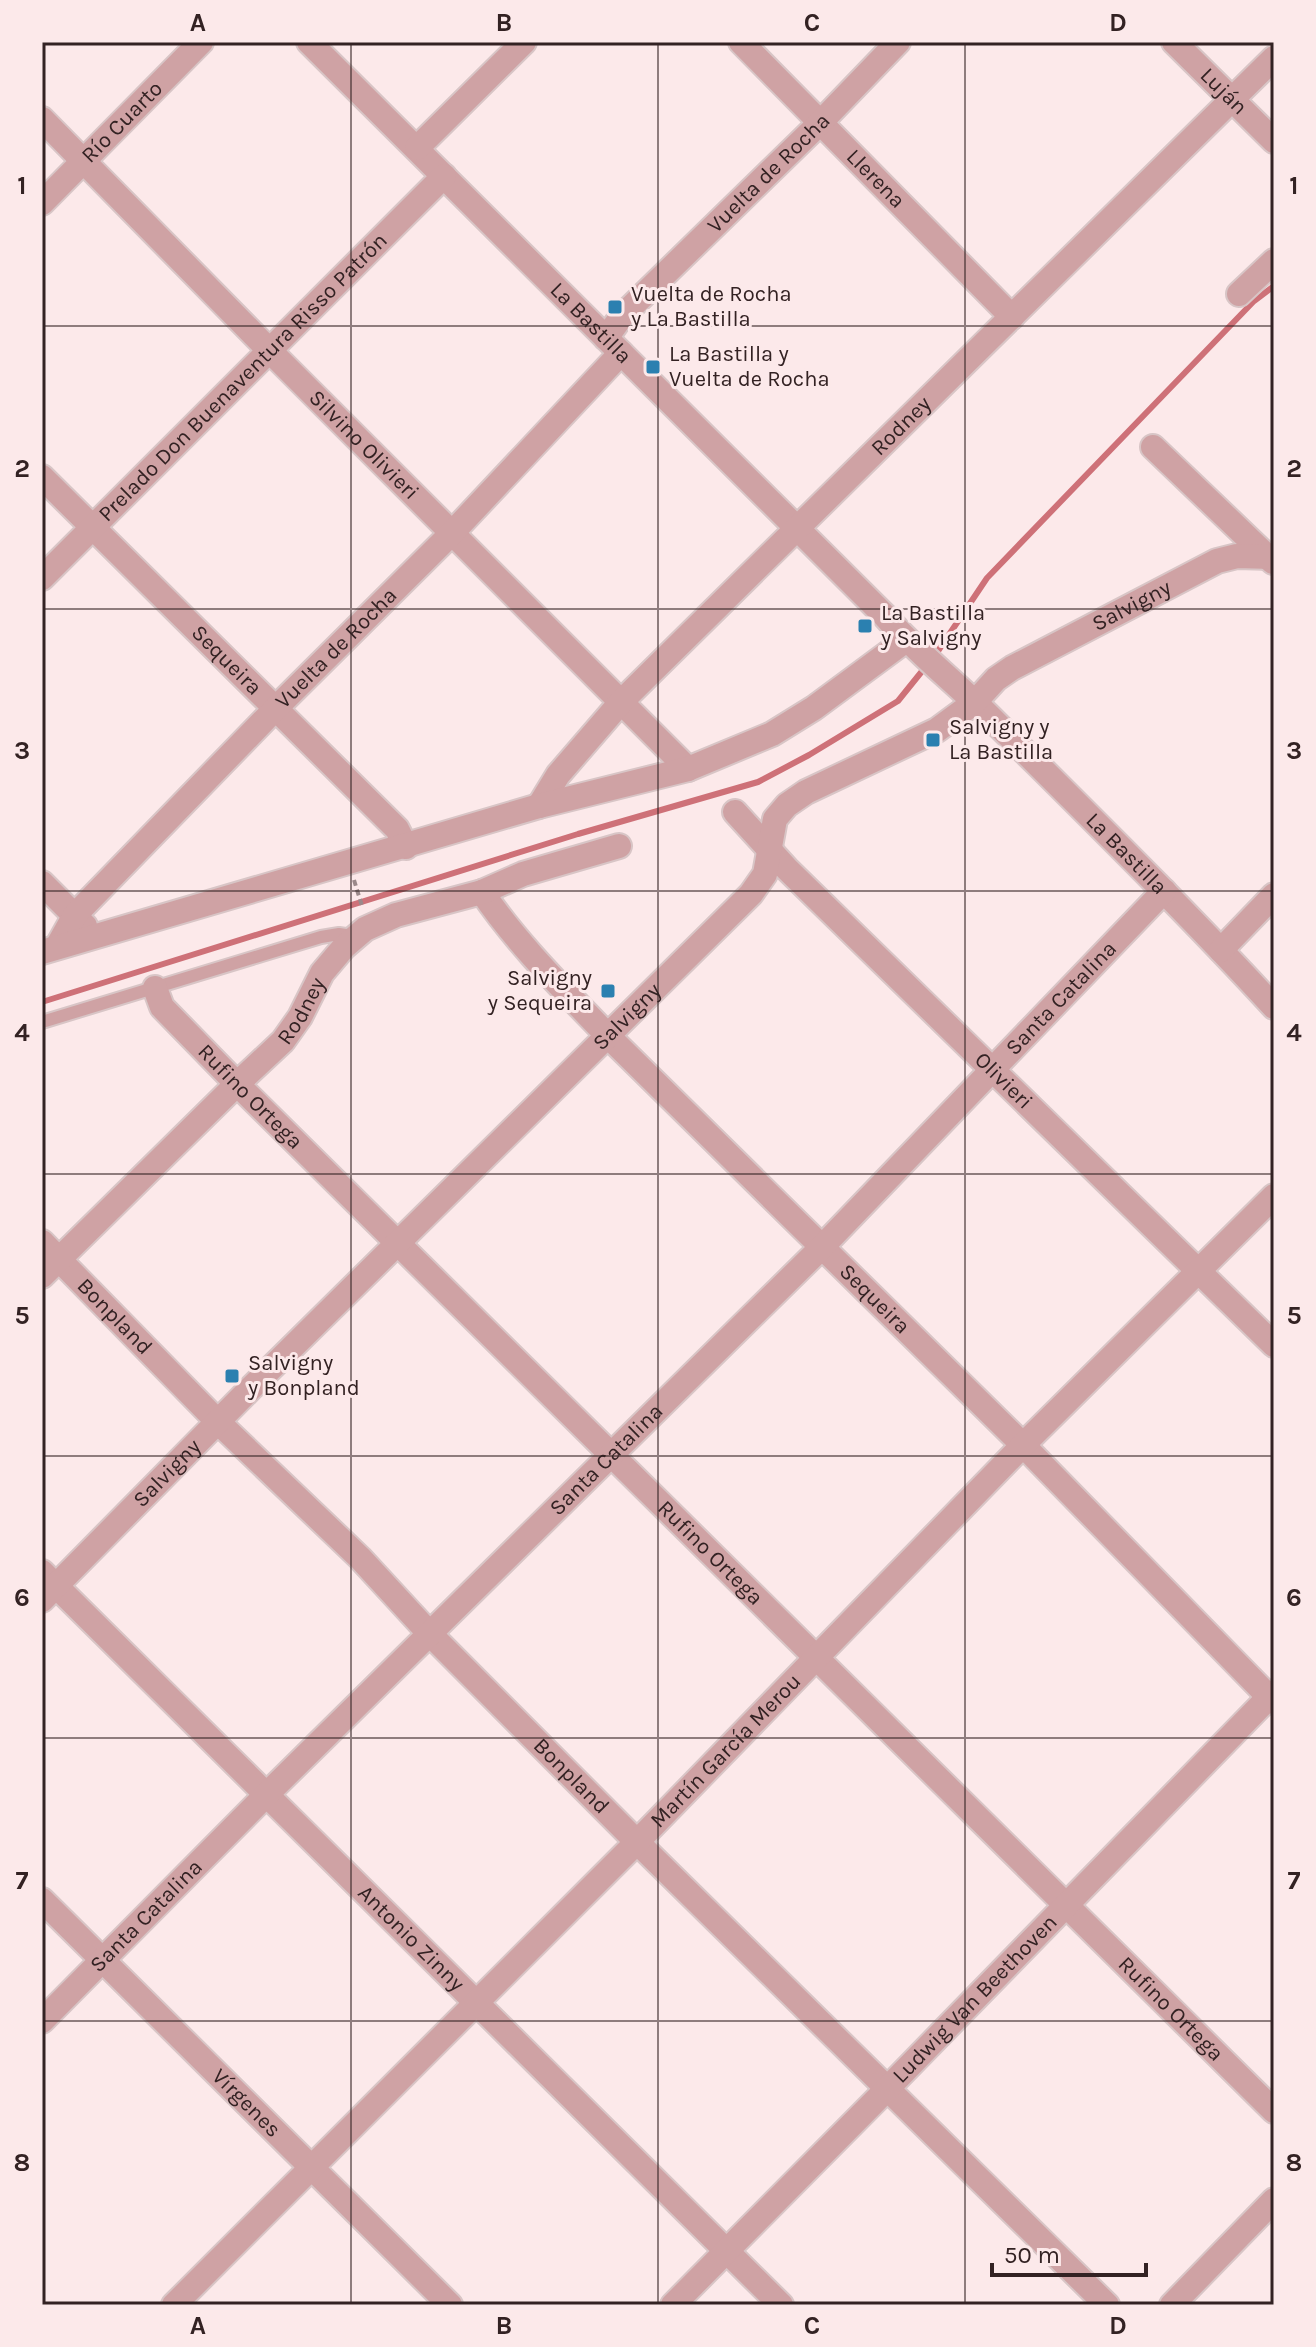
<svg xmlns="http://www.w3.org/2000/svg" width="1316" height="2347" font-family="Karla,sans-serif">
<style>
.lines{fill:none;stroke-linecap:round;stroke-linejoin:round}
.stream{stroke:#ce7178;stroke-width:6}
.service-casing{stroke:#d8c5c6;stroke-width:16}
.minor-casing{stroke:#d8c5c6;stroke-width:28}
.path{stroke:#9b898a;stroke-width:4;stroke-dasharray:6 4;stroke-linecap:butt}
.service{stroke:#cfa2a4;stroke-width:12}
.minor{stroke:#cfa2a4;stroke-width:24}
.grid{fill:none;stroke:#332223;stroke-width:2;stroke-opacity:0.55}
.poi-dot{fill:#2b80b0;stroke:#fce9ea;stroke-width:3}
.labels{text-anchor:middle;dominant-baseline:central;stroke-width:6;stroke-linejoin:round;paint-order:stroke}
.street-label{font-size:22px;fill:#332223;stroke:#fce9ea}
.poi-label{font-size:22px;fill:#332223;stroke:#fce9ea;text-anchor:start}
.neatline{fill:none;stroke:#332223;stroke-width:3}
.grid-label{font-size:26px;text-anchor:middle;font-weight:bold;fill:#332223}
</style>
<rect width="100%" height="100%" fill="#fce9ea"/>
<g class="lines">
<path class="stream" d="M934,657L987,578L1254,301L1274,286
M42,1002L578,834L758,782L809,755L898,701L927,665"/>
<defs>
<path id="service" d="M42,1022L321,937L339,934L353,936"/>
<g id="minor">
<path id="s1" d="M309,42L884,615C916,652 955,682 989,716C1085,812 1182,907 1274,1007"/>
<path id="s2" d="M741,42L1012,317"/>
<path id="s3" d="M1174,42L1274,141"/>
<path id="s4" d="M42,119L269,350L688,769"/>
<path d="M417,148L524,42"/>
<path id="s5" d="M42,203L201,42"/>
<path d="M1239,294L1274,261"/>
<path id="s6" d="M606,338L622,316L821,122L898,42"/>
<path d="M1153,447L1273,562"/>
<path id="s7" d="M42,477L397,829L406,847"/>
<path id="s8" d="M42,578L444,176"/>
<path id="s9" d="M539,806L558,775L621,702L1274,58"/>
<path id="s10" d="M735,812L787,869L1274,1345"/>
<path d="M42,883L85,926"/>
<path id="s11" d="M482,892C518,945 564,990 609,1037L1023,1445L1274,1702"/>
<path id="s12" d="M57,947L75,915L276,708L453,532L621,353"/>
<path d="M1221,950L1274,895"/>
<path d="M42,952L539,806L688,769L772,734L814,708L906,640"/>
<path id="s13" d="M155,988L162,1007L237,1084L1274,2111"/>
<path id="s14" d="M42,1242L219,1423L360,1558L430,1634L637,1842L1107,2305"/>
<path id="s15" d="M42,1276L237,1084L283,1041L300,1017L322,973L344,947L365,929L396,915L482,892L523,874L619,846"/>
<path id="s16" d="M42,1572L781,2305"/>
<path id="s17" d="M42,1600L250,1389L751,894L765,874L775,819L787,805L806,792L937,730L975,702L996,679L1012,668L1217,561L1237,556L1274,557"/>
<path id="s18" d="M42,1900L450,2305"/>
<path id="s19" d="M42,2021L266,1795L823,1246L1164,891"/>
<path id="s20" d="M174,2305L637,1842L1023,1445L1274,1196"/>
<path id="s21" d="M673,2305L887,2089L1274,1692"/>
<path d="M1172,2305L1274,2200"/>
</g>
</defs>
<use href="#service" class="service-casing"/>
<use href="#minor" class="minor-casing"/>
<path class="path" d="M354,880L362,906"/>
<use href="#service" class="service"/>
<use href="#minor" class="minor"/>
</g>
<path class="grid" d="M351,42V2305M658,42V2305M965,42V2305M42,326H1274M42,609H1274M42,891H1274M42,1174H1274M42,1456H1274M42,1738H1274M42,2021H1274"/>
<g class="poi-dot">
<rect x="607" y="299" width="16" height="16" rx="4"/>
<rect x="645" y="359" width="16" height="16" rx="4"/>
<rect x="857" y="618" width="16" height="16" rx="4"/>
<rect x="925" y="732" width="16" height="16" rx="4"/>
<rect x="600" y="983" width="16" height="16" rx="4"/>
<rect x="224" y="1368" width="16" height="16" rx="4"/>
</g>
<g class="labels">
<g class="street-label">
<text stroke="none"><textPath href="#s3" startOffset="70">Luján</textPath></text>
<text stroke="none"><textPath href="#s5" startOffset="114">Río Cuarto</textPath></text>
<text stroke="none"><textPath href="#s6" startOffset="232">Vuelta de Rocha</textPath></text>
<text stroke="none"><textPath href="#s2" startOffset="192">Llerena</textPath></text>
<text stroke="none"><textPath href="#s1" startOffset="398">La Bastilla</textPath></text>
<text stroke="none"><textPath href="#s8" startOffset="284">Prelado Don Buenaventura Risso Patrón</textPath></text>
<text stroke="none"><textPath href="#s9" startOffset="526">Rodney</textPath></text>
<text stroke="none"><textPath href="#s4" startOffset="458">Silvino Olivieri</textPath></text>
<text stroke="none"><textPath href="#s17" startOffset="1500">Salvigny</textPath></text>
<text stroke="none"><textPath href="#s12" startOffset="410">Vuelta de Rocha</textPath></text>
<text stroke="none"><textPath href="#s7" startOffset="260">Sequeira</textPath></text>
<text stroke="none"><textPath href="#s1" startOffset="1152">La Bastilla</textPath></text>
<text stroke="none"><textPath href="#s19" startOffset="1444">Santa Catalina</textPath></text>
<text stroke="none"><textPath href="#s15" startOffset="372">Rodney</textPath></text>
<text stroke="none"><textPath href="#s17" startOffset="826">Salvigny</textPath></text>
<text stroke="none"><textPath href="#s10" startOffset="380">Olivieri</textPath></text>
<text stroke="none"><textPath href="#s13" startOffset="146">Rufino Ortega</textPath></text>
<text stroke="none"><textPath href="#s11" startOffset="566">Sequeira</textPath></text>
<text stroke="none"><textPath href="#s14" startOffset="104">Bonpland</textPath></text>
<text stroke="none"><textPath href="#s19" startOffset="796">Santa Catalina</textPath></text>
<text stroke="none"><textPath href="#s17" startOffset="178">Salvigny</textPath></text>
<text stroke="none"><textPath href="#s13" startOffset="794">Rufino Ortega</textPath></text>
<text stroke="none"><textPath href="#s20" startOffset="782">Martín García Merou</textPath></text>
<text stroke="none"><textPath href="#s14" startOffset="752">Bonpland</textPath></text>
<text stroke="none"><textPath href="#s19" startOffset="148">Santa Catalina</textPath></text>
<text stroke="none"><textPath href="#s16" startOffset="520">Antonio Zinny</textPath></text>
<text stroke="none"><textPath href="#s21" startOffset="430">Ludwig Van Beethoven</textPath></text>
<text stroke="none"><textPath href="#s13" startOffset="1442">Rufino Ortega</textPath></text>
<text stroke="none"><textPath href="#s18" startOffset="288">Vírgenes</textPath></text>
</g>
<g class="poi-label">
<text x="631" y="294">Vuelta de Rocha<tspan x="631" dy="25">y La Bastilla</tspan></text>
<text x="669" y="354">La Bastilla y<tspan x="669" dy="25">Vuelta de Rocha</tspan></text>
<text x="881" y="613">La Bastilla<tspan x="881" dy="25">y Salvigny</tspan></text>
<text x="949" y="727">Salvigny y<tspan x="949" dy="25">La Bastilla</tspan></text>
<text x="592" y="978" text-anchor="end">Salvigny<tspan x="592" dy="25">y Sequeira</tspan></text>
<text x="248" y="1363">Salvigny<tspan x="248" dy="25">y Bonpland</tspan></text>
</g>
</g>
<rect width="1316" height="2347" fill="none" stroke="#fce9ea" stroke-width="88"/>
<path d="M992 2263v12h154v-12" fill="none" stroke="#332223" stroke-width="4"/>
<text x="1004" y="2263" font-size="24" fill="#332223" stroke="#fce9ea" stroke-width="6" paint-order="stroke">50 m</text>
<rect x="44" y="44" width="1228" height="2259" class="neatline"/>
<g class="grid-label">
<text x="198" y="31">A</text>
<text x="504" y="31">B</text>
<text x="812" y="31">C</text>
<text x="1118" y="31">D</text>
<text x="22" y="194">1</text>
<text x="1294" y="194">1</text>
<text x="22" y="477">2</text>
<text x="1294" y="477">2</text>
<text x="22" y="759">3</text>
<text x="1294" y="759">3</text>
<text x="22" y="1041">4</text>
<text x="1294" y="1041">4</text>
<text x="22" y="1324">5</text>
<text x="1294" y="1324">5</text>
<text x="22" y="1606">6</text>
<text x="1294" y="1606">6</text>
<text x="22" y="1889">7</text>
<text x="1294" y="1889">7</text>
<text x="22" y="2171">8</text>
<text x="1294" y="2171">8</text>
<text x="198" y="2334">A</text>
<text x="504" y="2334">B</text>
<text x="812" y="2334">C</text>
<text x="1118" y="2334">D</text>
</g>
</svg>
